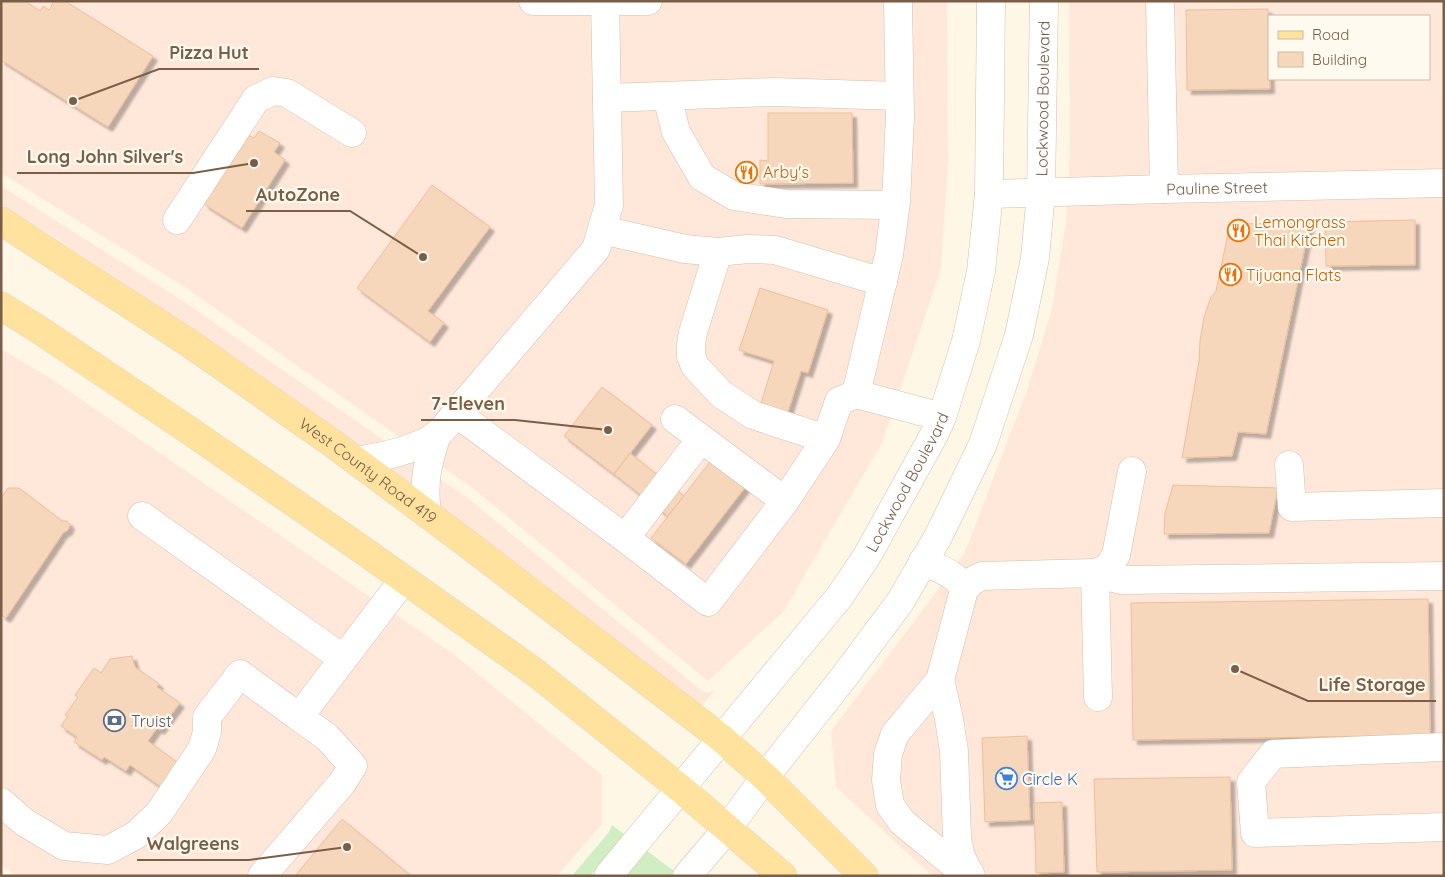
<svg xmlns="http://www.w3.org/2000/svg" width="1445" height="877" font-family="Quicksand,sans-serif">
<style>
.commercial{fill:#ffe8da;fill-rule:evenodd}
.green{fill:#d1eec3}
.building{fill:#f7d7bb;stroke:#ebbf9a;filter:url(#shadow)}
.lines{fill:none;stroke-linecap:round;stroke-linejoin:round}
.minor-casing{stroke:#d2bfaa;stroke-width:29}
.major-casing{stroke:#dfd8d3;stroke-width:29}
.minor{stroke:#fff;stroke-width:28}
.major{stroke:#ffe29d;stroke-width:28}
.labels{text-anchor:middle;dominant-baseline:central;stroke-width:4.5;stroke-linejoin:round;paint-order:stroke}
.street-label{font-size:16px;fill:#7b5e47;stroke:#fffaef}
.food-label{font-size:16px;fill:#c56008;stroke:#fffaef;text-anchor:start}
.service-label{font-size:16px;fill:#4e5e75;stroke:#fffaef;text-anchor:start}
.shop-label{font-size:16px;fill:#366cbe;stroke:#fffaef;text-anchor:start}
.leader{fill:none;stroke:#7b5e47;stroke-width:2}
.callout-dot{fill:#7b5e47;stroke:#fffaef;stroke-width:2}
.callout-label{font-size:18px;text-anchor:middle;font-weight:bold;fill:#7b5e47;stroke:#fffaef;stroke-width:4.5;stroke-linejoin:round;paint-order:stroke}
</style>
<defs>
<filter id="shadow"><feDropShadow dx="4.5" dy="4.5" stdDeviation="1" flood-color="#0004"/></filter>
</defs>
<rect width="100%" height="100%" fill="#fef7e6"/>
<path class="commercial" d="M1,1H947L948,161L941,269L882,443L783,612L708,681L474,489L186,288L1,173Z
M1069,1H1444V876H932L836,787L831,731L931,599L965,552L1027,390L1052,309L1066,222L1070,154ZM1269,16H1429V79H1269Z
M1,186L180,299L469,499L702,691L708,693L715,690L702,706L339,431L196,331L42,229L1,205Z
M1,349L50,378L452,653L602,775V824L557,876H15L1,865Z"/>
<path class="green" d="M612,825L625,835L590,876H572L609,832Z
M646,850L674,871L670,876H625Z"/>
<path class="building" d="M1,1H25L40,11L43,6L49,10L54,1H65L153,56L108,127L1,60Z
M1268,9L1270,89L1187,90L1186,10Z
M768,113H852L853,183L760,184V160L768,161Z
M259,131L280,143L274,152L285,160L242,228L204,204L248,135L254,138Z
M432,185L490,227L428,311L444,323L430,342L357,288Z
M1415,220V265L1326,266L1325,222Z
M1310,223L1266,434L1238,432L1232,456L1182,458L1199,361L1200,341L1204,317L1211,297L1216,291L1230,224Z
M760,288L828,310L808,373L801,371L786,418L759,410L774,361L739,350Z
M602,387L652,425L614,474L564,436Z
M630,453L684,496L668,516L614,474Z
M713,458L747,485L686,564L651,538Z
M1173,485L1278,488L1269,533L1164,534L1165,513Z
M8,488H19L62,521H67L70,525L68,530L63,533L6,618L1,615V498Z
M1428,599L1430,735L1133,740L1131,603Z
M132,656L135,667L159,684L157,687L180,703L160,730L157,728L148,741L181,765L164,789L130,765L126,771L104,757L102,760L74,742L77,737L61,726L68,716L65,715L78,697L75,695L94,668L101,673L110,659Z
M1027,736L1030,820L985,822L982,738Z
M1230,777L1232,870L1097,872L1094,779Z
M1062,802L1064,872L1036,873L1034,803Z
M342,819L411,876H295Z"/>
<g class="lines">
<defs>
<g id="minor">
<path d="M533,1H648"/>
<path d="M1160,1L1164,189"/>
<path d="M667,96L676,132L702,177L734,196L786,204L895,205"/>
<path d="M607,98L774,92L899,96"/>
<path id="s1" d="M989,194L1164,189L1444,183"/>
<path d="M177,220L256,99L273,91L287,93L352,133"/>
<path d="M602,230L685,249L718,252L748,249L775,250L883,282"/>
<path d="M718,252L693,332L691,345V356L695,366L721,394L753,415L826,439"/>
<path d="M856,394L889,255L896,202L900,116L898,1"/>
<path d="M456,413L596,249L609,205L605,1"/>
<path d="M675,419L785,501"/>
<path d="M356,461C381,457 418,450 438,434C445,428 450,420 456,413L625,538L708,602L785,501L826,439L839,401L856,394L942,417"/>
<path d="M1289,465L1292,507L1444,503"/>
<path d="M427,514C423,481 427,465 437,434"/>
<path d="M142,516L342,658"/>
<path d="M625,538L701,439"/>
<path d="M923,561C938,568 957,574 964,590"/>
<path d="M1095,573L1098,697"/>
<path d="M1095,573L1108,568L1116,555L1132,471"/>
<path d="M940,680L949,719L954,751L957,839L961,857L971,876"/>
<path d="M1444,747L1273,754L1251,782L1255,833L1444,827"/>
<path d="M1,802L24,822L64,846L108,850L136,835L159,813L202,749L207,732V717L240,674L299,717"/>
<path d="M262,876L342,783L353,766L327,737L299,717L404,579"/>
<path id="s2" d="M608,876L840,596L867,556L935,433L942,417L966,341L981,271L989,194L991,1"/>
<path id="s3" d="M687,876L728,828L765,777L844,677L900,602L939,535L983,444L1019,335L1035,258L1041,193L1044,1"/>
<path d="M968,876L902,822L890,805L886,780L888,754L895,734L940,680L964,590L972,581L982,576L1095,573L1121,580L1444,576"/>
</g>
<g id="major">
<path id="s4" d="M1,221L189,343L332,443L465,542L721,738L765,777L864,876"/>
<path d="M1,306L35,327L190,431L364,551L536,673L681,789L783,876"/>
</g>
</defs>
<use href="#minor" class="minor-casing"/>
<use href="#major" class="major-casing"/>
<use href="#minor" class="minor"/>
<use href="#major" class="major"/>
</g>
<defs>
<symbol id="restaurant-ring" viewBox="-11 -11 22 22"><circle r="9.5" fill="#fffaef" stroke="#e8710a" stroke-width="1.5"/><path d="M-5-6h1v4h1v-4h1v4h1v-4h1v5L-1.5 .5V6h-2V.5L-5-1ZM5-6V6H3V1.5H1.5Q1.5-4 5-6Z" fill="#e8710a"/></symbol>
<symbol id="bank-ring" viewBox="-11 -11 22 22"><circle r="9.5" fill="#fffaef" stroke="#5c6f8a" stroke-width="1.5"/><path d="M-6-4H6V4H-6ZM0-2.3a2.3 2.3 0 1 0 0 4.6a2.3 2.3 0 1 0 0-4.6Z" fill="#5c6f8a"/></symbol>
<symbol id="supermarket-ring" viewBox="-11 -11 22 22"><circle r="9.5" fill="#fffaef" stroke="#3f7fe0" stroke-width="1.5"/><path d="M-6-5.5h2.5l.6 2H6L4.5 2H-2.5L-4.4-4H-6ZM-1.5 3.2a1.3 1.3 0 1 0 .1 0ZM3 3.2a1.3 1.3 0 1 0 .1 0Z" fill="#3f7fe0"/></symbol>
</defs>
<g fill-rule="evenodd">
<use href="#restaurant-ring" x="734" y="160" width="25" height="25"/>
<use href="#restaurant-ring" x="1226" y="218" width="25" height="25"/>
<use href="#restaurant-ring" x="1218" y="262" width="25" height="25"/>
<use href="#bank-ring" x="102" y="708" width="25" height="25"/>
<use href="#supermarket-ring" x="994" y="766" width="25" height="25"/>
</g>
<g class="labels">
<g class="street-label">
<text stroke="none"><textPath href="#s3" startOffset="879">Lockwood Boulevard</textPath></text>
<text stroke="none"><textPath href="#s1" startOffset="228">Pauline Street</textPath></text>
<text stroke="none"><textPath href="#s4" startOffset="444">West County Road 419</textPath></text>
<text stroke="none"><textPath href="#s2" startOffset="496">Lockwood Boulevard</textPath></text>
</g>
<g class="food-label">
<text x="763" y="172">Arby's</text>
<text x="1254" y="222">Lemongrass<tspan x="1254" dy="18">Thai Kitchen</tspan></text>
<text x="1246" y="275">Tijuana Flats</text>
</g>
<g class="service-label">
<text x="131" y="721">Truist</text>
</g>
<g class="shop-label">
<text x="1022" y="779">Circle K</text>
</g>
</g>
<path class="leader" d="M73 101L159 69H259M254 163L193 173H17M423 257L350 211H246M608 430L515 420H421M1235 669L1308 701H1436M347 847L249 860H137"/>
<g class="callout-dot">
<circle cx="73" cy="101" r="5"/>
<circle cx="254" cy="163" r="5"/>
<circle cx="423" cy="257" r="5"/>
<circle cx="608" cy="430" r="5"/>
<circle cx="1235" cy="669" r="5"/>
<circle cx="347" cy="847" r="5"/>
</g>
<g class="callout-label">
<text x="209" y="59">Pizza Hut</text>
<text x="105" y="163">Long John Silver's</text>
<text x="298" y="201">AutoZone</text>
<text x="468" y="410">7-Eleven</text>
<text x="1372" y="691">Life Storage</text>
<text x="193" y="850">Walgreens</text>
</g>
<rect width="1445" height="877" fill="none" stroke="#7b5e47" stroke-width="5"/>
<rect x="1268" y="15" width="162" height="65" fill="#fffaef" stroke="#cabcac"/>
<rect x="1278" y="31" width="25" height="8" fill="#ffe29d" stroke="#cabcac"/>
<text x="1312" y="40" font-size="15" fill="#7b5e47">Road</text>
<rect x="1278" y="52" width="25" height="15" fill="#f7d7bb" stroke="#cabcac"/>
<text x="1312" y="65" font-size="15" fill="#7b5e47">Building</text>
</svg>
